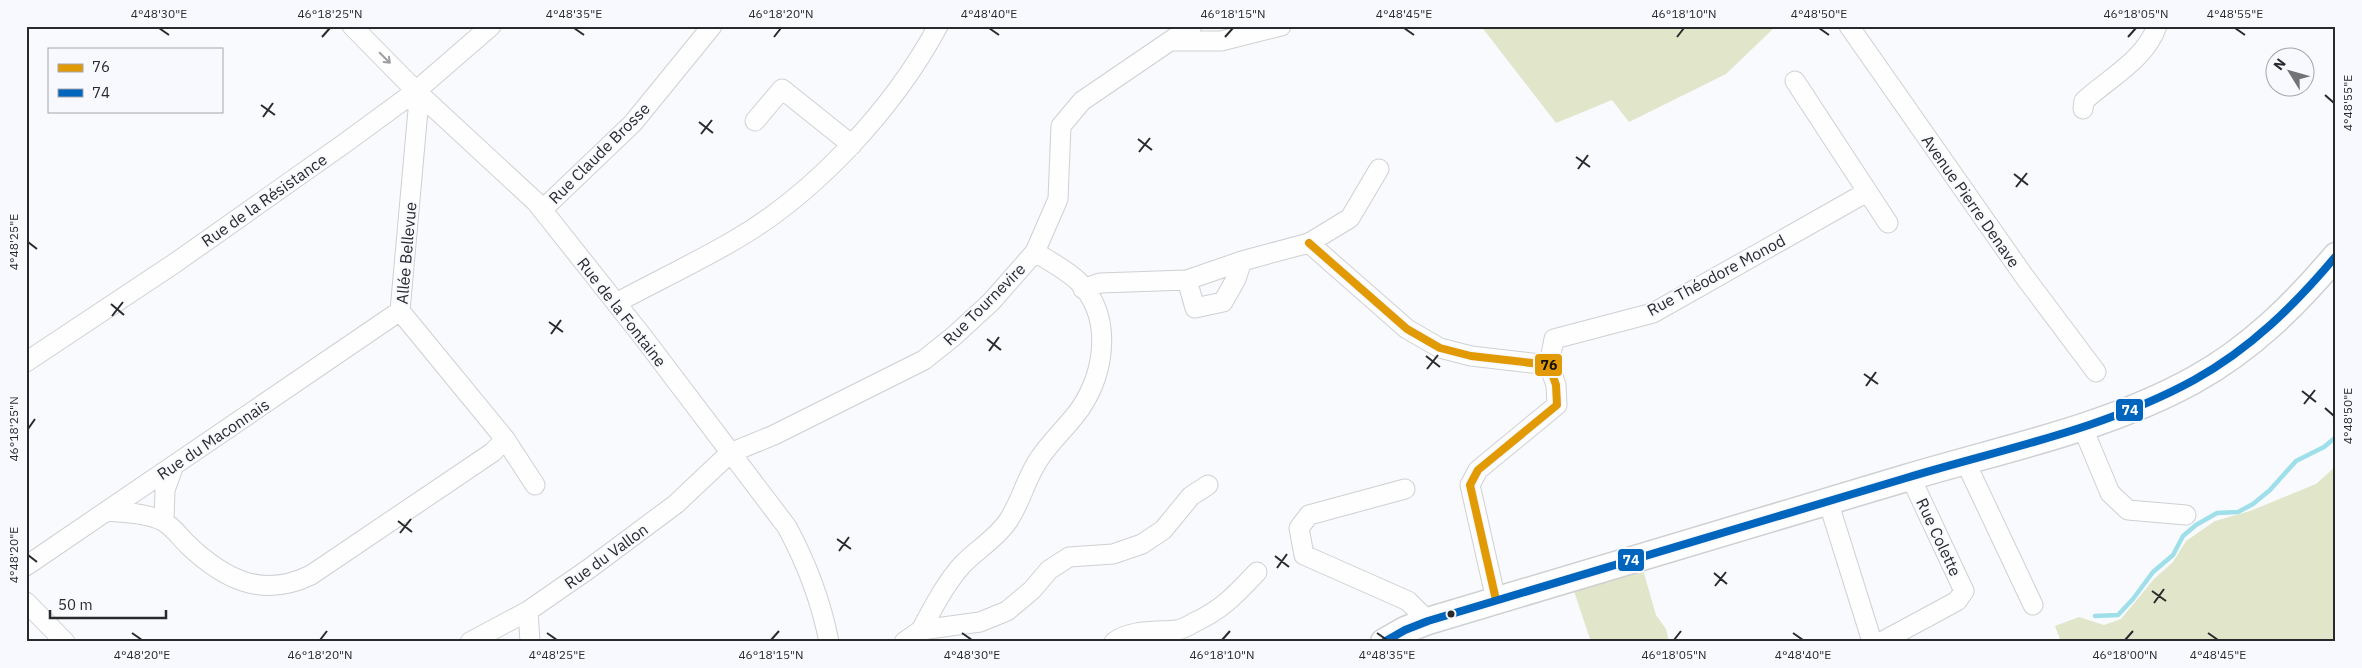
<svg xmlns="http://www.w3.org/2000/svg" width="2362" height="668" font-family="'IBM Plex Sans',sans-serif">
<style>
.green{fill:#e1e5c9}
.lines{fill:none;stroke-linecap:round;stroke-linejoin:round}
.stream{stroke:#9fdfe9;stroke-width:4.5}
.minor-casing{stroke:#ced0d2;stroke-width:21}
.secondary-casing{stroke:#ced0d2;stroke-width:29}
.minor{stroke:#fefeff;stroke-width:19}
.secondary{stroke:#fefeff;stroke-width:26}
.bus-1-casing{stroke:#f7f9fe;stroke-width:11}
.bus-2-casing{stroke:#f7f9fe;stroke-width:11}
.bus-1{stroke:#e29a04;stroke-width:8}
.bus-2{stroke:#0065bd;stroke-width:8}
.oneway{stroke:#9e9fa0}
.ticks{fill:none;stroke:#292a2c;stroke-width:2}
.bus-dot{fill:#292a2c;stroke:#f7f9fe;stroke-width:2}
.labels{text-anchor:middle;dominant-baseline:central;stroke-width:4;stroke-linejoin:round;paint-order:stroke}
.street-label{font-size:16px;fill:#292a2c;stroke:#f7f9fe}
.line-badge{stroke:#f7f9fe;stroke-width:2}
.badge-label{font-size:14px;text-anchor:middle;font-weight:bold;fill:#fff}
.pale-badge-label{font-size:14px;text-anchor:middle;font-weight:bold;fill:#111}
.neatline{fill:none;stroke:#292a2c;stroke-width:2}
.ticks-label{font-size:12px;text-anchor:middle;fill:#292a2c}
</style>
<rect width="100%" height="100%" fill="#f8fafd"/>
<path class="green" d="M1481,26H1776L1726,74L1629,122L1612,100L1556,123Z
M2336,466V642H2061L2055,626L2079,617L2104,625L2121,619L2154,579L2173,562L2186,541L2215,521L2250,511L2316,484Z
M1643,570L1656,615L1666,629L1669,642H1591L1574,591Z"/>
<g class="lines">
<path class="stream" d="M2095,616L2118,615L2133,599L2153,572L2173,555L2183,536L2196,525L2217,513L2238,512L2253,504L2270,490L2296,461L2324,447L2336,437"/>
<defs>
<path id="minor" d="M352,26L416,91L536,202L643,337L787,527C807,564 821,601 829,642
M1849,26L2024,276L2096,372
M1173,41H1221L1281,26
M1795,81L1888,223
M416,91L418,110L400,311L505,439L535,485
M2083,109L2084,101C2109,78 2145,60 2157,26
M755,121L782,89L852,145
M542,210L633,123L712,26
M1309,243L1407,329L1440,348L1471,356L1549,365L1556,385L1557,405L1478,470L1470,485L1496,600
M1035,252L1058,199L1061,126L1082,101L1192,26
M1242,261L1236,279L1223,302L1195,308L1187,280L1242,261L1309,243L1350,218L1379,169
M1083,289L1100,283L1187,280
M616,303C655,282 695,263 733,241C815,194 894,108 938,26
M26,362L175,263L345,143L416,91L491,26
M1549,365L1554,339L1653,313L1867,192
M2082,426L2110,493L2128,510L2186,515
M1965,461L2033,605
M1405,489L1309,515L1299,528L1304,555L1408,601L1428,621
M1828,501L1870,635L1874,642
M107,511C126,513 146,513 163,521C172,526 180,537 188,545C224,579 262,599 311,575L493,452L505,439
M164,522L165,490L174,465
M26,566L400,311
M26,602L65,642
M528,611L530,642
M470,642L528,611L590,568L676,504L730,453L774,435L924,360L954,336L991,302L1035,252C1049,261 1067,270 1079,282C1113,317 1105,372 1080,409C1067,427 1051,441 1039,459C1026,478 1021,502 1008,521C996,539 976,550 962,565C945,584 933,608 921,630
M904,642L921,630L980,622L1007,611L1032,590L1049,570L1069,557L1113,554L1142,544L1163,530L1191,496L1208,485
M1114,642C1132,629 1156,632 1177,630C1183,629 1190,625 1195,622C1222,610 1237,593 1257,572
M1881,642L1957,601L1964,591L1910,476"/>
<path id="secondary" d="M1384,642L1405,630L1428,621C1588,574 1747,525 1906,478C2002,449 2105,429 2194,380C2250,349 2295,305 2336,256"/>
</defs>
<use href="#minor" class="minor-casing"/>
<use href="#secondary" class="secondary-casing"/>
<use href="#minor" class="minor"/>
<use href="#secondary" class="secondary"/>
<defs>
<path id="bus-1" d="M1309,243L1407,329L1440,348L1471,356L1549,365L1556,385L1557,405L1478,470L1470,485L1496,600"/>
<path id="bus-2" d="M1384,642L1405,630L1428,621C1588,574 1747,525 1906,478C2002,449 2105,429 2194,380C2250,349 2295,305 2336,256"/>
</defs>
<use href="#bus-1" class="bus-1-casing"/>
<use href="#bus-2" class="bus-2-casing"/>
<use href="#bus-1" class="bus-1"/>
<use href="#bus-2" class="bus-2"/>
</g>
<defs><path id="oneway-shaft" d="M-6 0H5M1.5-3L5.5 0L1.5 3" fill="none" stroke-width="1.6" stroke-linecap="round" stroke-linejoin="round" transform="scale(1.25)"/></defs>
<use class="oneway" href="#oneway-shaft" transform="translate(385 58) rotate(45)"/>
<path class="ticks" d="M159,28L169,35M574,28L584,35M989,28L999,35M1404,28L1414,35M1819,28L1829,35M2235,28L2245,35M322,37L330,28M774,37L781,28M1225,37L1233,28M1677,37L1684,28M2128,37L2136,28M2325,95L2334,103M261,105L275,115M263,117L273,103M699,122L713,133M701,134L712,120M1138,139L1152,150M1139,152L1150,138M1576,157L1590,167M1578,169L1588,155M2014,174L2028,185M2016,187L2027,173M28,242L37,249M111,304L124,315M112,316L123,302M549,322L563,332M551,334L561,320M987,339L1001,350M989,351L999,337M1426,356L1440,367M1427,369L1438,355M1864,374L1878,384M1866,386L1876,372M2302,391L2316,402M2304,404L2315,390M2325,408L2334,416M28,429L35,419M398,521L412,532M400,533L411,519M837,539L851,549M839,551L849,537M28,555L37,562M1275,556L1289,567M1277,568L1287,554M1714,573L1727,584M1715,586L1726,572M2152,591L2166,601M2154,603L2164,589M132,633L142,640M547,633L557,640M962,633L972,640M1377,633L1387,640M1793,633L1803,640M2208,633L2218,640M320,640L327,631M771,640L779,631M1222,640L1230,631M1674,640L1681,631M2125,640L2133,631"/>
<circle class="bus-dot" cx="1451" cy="614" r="4.5"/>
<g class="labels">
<g class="street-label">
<text transform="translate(599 153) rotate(-45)">Rue Claude Brosse</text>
<text transform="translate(264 200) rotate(-35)">Rue de la Résistance</text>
<text transform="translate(1971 201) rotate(55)">Avenue Pierre Denave</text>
<text transform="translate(406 253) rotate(-85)">Allée Bellevue</text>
<text transform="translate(1716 275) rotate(-28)">Rue Théodore Monod</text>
<text transform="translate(984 304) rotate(-45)">Rue Tournevire</text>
<text transform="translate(622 312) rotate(52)">Rue de la Fontaine</text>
<text transform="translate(213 439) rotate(-34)">Rue du Maconnais</text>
<text transform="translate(1939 537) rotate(65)">Rue Colette</text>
<text transform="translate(606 556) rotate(-36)">Rue du Vallon</text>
</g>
</g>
<g class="line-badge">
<rect x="1534" y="353" width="29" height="24" rx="5" fill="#e29a04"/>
<rect x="2115" y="398" width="29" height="24" rx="5" fill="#0065bd"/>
<rect x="1617" y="548" width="28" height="24" rx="5" fill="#0065bd"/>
</g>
<g class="badge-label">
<text x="2130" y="415">74</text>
<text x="1631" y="565">74</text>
</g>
<g class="pale-badge-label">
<text x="1549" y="370">76</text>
</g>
<rect width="2362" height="668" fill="none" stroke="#f7f9fe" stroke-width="55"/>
<rect x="48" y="48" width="175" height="65" fill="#f7f9fe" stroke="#a5a6aa"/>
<rect x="58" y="64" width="25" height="8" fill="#e29a04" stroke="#a5a6aa"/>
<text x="92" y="72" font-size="15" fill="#292a2c">76</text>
<rect x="58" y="89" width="25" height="8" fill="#0065bd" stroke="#a5a6aa"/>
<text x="92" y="98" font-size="15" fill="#292a2c">74</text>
<g transform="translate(2290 72) rotate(307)"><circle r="24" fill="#f7f9fe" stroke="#a5a6aa"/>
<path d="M0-4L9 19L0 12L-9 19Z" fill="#717375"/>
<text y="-8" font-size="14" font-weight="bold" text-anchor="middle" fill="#292a2c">N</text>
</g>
<path d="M50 610v8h116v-8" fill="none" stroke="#292a2c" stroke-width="2.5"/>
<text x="58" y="610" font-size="15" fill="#292a2c" stroke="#f7f9fe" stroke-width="4" paint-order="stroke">50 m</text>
<rect x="28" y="28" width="2306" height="612" class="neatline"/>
<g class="ticks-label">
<text x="159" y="18">4°48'30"E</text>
<text x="330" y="18">46°18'25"N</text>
<text x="574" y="18">4°48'35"E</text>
<text x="781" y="18">46°18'20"N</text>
<text x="989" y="18">4°48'40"E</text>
<text x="1233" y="18">46°18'15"N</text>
<text x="1404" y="18">4°48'45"E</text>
<text x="1684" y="18">46°18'10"N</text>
<text x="1819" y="18">4°48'50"E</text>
<text x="2136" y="18">46°18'05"N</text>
<text x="2235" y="18">4°48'55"E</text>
<text transform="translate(2348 103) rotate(-90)" y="4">4°48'55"E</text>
<text transform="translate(14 242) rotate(-90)" y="4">4°48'25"E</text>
<text transform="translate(2348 416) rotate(-90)" y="4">4°48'50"E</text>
<text transform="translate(14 429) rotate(-90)" y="4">46°18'25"N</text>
<text transform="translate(14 555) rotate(-90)" y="4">4°48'20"E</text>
<text x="142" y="659">4°48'20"E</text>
<text x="320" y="659">46°18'20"N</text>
<text x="557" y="659">4°48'25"E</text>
<text x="771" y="659">46°18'15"N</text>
<text x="972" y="659">4°48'30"E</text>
<text x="1222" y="659">46°18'10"N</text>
<text x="1387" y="659">4°48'35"E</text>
<text x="1674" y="659">46°18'05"N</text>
<text x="1803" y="659">4°48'40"E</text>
<text x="2125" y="659">46°18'00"N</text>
<text x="2218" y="659">4°48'45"E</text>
</g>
</svg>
